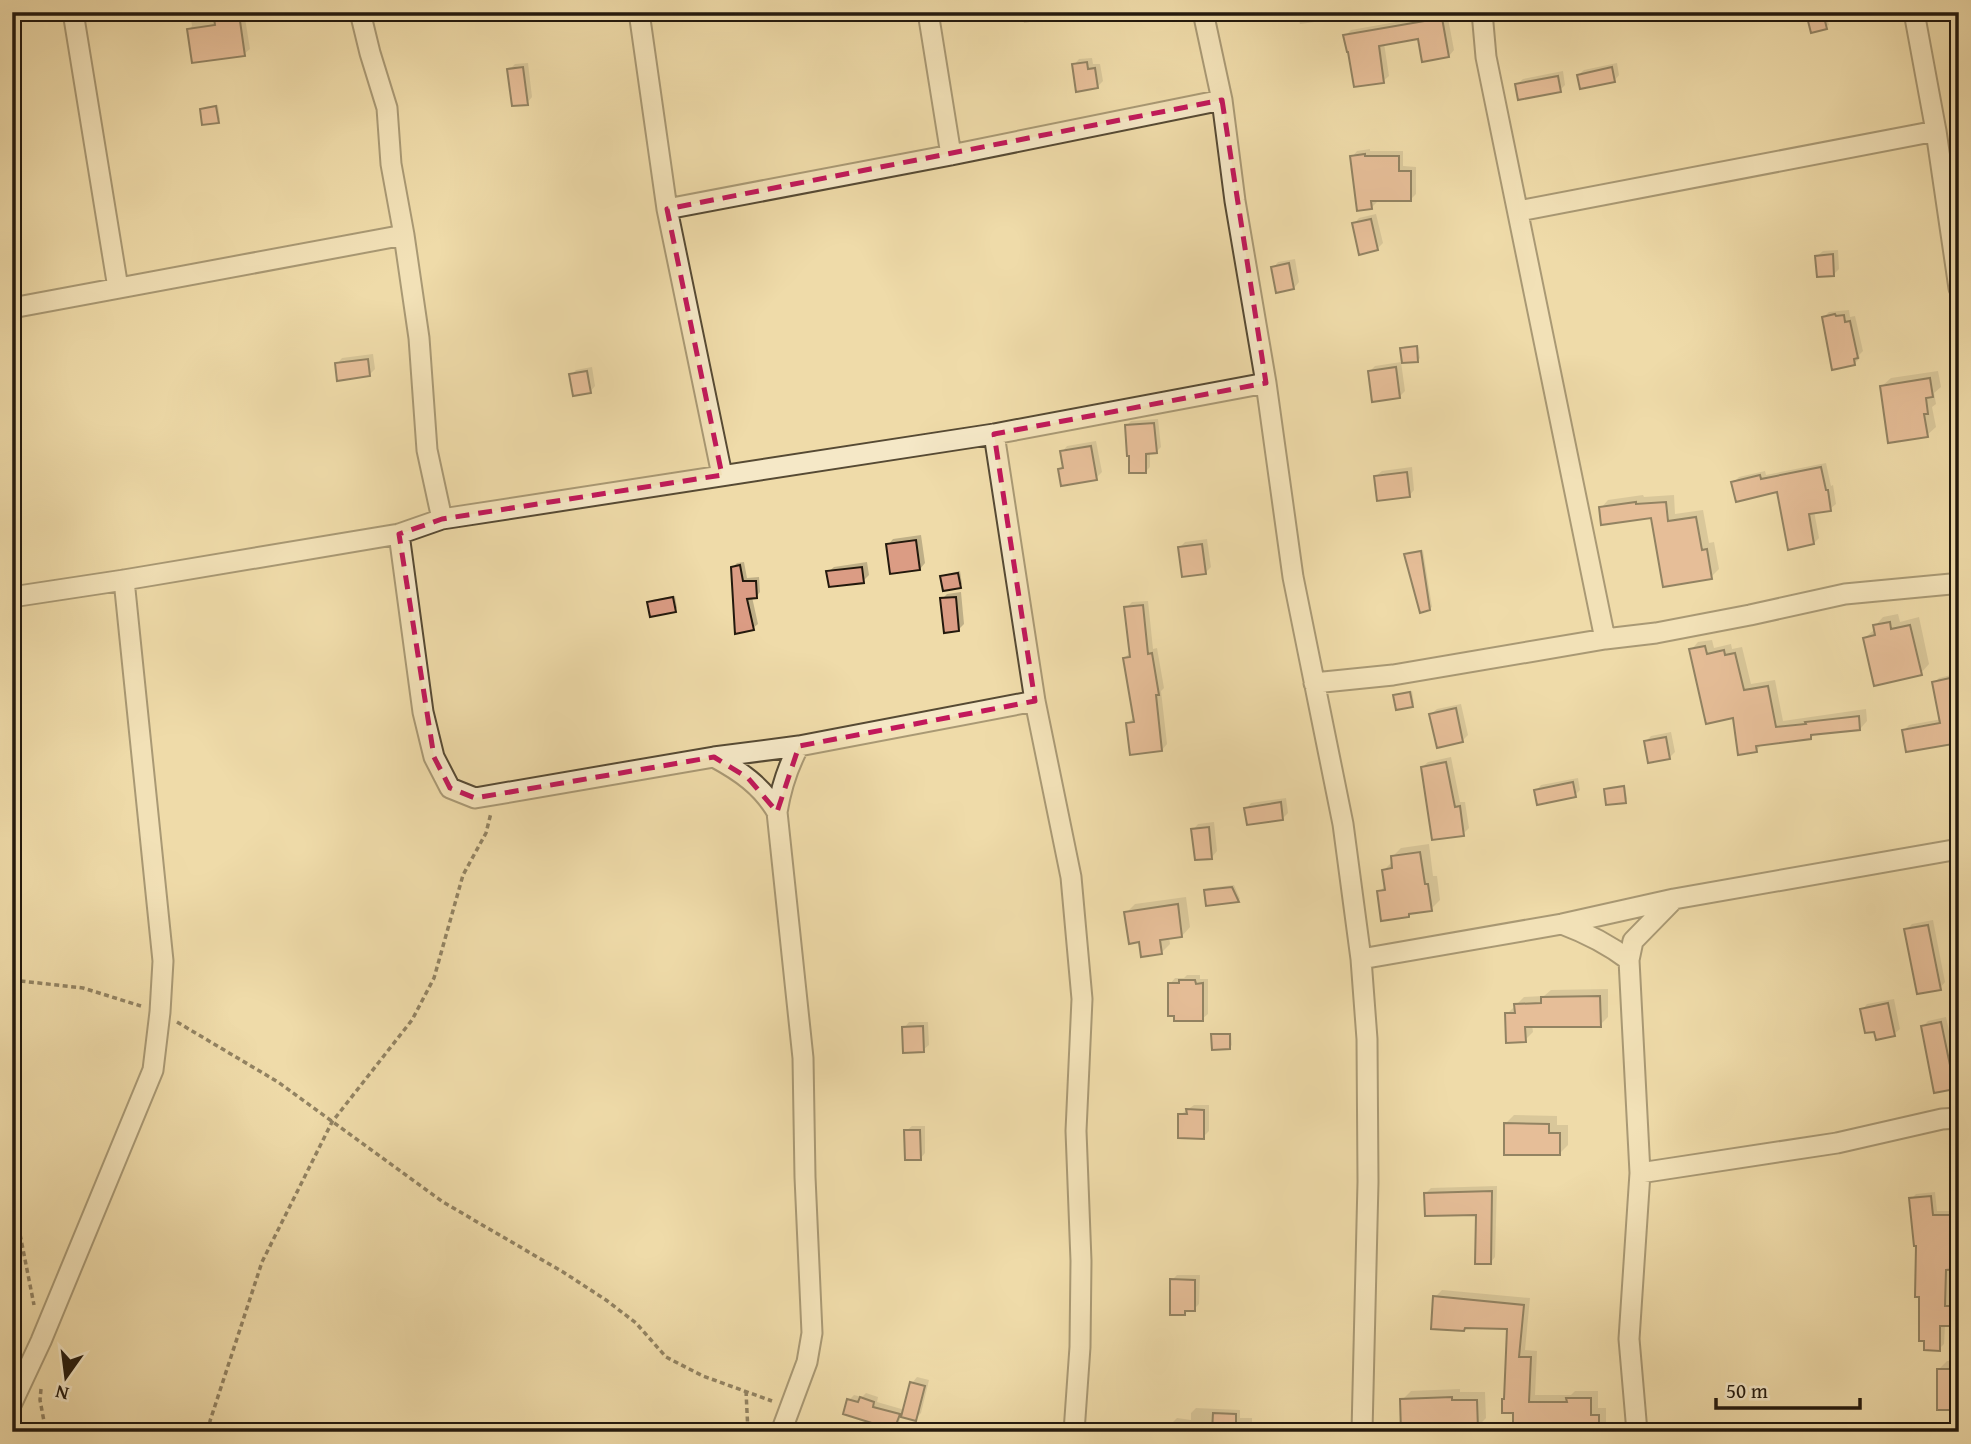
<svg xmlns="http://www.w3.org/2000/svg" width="1971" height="1444" font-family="'Gentium Book Plus',serif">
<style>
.shadow{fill:#0003}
.building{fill:#db9c84;stroke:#23190d;stroke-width:2}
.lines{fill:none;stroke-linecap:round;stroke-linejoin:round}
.minor-casing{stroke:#564a34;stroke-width:23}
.path{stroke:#23190d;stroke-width:3.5;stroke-dasharray:5 3.5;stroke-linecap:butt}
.minor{stroke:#f5e8c7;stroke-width:19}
.marked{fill:none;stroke:#c2185b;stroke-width:5;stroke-dasharray:14 9;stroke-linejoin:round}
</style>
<rect width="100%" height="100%" fill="#efdba9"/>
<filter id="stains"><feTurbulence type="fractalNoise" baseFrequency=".00286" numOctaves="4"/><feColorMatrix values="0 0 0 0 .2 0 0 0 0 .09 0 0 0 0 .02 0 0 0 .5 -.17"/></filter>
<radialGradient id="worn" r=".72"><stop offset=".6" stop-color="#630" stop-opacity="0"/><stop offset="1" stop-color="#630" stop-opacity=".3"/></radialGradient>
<path class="shadow" d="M190,12H208L209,15L244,12L250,49L244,54L189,30L192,26Z
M1017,12H1047V15L1042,20L1024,23L1022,13L1017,14Z
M1297,12H1343L1336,19L1300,24Z
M1825,12L1829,25L1813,31L1809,18L1812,16Z
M1447,13L1454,50L1449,56L1419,37L1384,43L1389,76L1383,81L1345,36L1351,30Z
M1092,58L1093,64H1100L1103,81L1097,87L1074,65L1079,59Z
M528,63L532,97L527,103L509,70L515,64Z
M1617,63L1619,75L1614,81L1578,75L1584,70Z
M1563,71L1565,85L1560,90L1517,84L1523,79Z
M218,105L220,119L218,121L201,110L204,107Z
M1370,149V151H1403V166L1416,167V194L1410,200L1376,199L1377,202L1371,208L1352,157L1357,151Z
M1376,214L1383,243L1377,249L1354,224L1359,218Z
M1838,250L1839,269L1834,274L1817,256L1823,251Z
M1295,259L1299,282L1294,288L1273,268L1278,262Z
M1849,310L1850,317L1855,316L1863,351L1859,355L1860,358L1854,364L1824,317L1829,312Z
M1418,345L1420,358L1418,360L1402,348L1405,346Z
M373,354L375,369L369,375L337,364L342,358Z
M1401,362L1405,391L1400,396L1369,372L1375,366Z
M592,367L595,386L590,392L571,375L576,370Z
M1938,371L1941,387L1934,393L1936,404L1932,407L1936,427L1927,435L1882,386L1891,378Z
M1158,419L1161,447L1156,452H1150V467L1145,472L1126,426L1131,421Z
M1096,441L1102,472L1096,478L1060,470L1064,465L1062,452L1067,446Z
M1826,463L1831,486L1833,485L1836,504L1830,509L1814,511L1819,538L1814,543L1778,490L1733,483L1739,477L1765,471L1766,475Z
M1412,467L1414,490L1409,496L1376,476L1382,471Z
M1643,495L1644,497L1674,495L1675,514L1703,510L1709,543L1714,542L1719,569L1711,577L1652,516L1601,508L1608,500Z
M921,535L925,563L920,569L888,545L893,539Z
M1207,539L1211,567L1205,573L1180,547L1185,542Z
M1423,550L1432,607L1429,609L1406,555L1408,552Z
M744,562L747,578L759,577L760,592L756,597H752L758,624L753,628L733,567L737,563Z
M867,562L869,575L863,581L828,572L834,567Z
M960,571L962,584L960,586L942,577L944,575Z
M961,592L964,624L958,630L942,599L947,594Z
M675,596L677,608L675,610L649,603L652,600Z
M1148,601L1153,649L1157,648L1164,688L1161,691L1167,744L1162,750L1128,723L1133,718L1124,658L1130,653L1126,608L1132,602Z
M1898,614L1900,622L1919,617L1929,664L1921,673L1865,638L1875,629V626L1883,617Z
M1712,640L1714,648L1731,644L1732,649L1742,647L1751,684L1775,680L1783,721L1866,709L1867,721L1860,729L1815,733L1811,738L1763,743L1756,751L1691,650L1698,642Z
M1959,673V746L1953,747V743L1904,730L1909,725L1942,719L1934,683L1939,678Z
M1412,691L1414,704L1412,706L1395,696L1398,694Z
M1461,704L1468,735L1462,741L1431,714L1437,709Z
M1671,732L1675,752L1669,758L1646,741L1651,736Z
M1451,757L1460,802H1465L1469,828L1463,834L1422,767L1428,762Z
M1578,778L1580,790L1575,795L1536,791L1541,785Z
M1625,785L1627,799L1625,801L1606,789L1608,787Z
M1286,798L1288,813L1283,818L1246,809L1251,803Z
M1214,822L1217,851L1212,857L1193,830L1198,824Z
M1429,844L1433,876H1437L1440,900L1431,909L1413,911L1408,916L1379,892L1386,885L1384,870L1393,861L1392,857L1401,848Z
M1234,885L1240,899L1238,901L1206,890L1208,888Z
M1186,897L1190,927L1182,936L1169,937L1170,944L1161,953L1141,940L1126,913L1135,904Z
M1933,920L1945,982L1940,988L1906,930L1912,924Z
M1187,975H1200V979H1208V1014L1202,1019L1170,984L1175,978H1184Z
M1608,989V1017L1600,1025H1532L1533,1032L1525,1040L1507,1014L1524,997L1544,996L1551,990Z
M1894,999L1900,1029L1894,1034L1876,1030L1862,1010L1867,1004Z
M1946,1017L1959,1078V1083L1954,1088L1923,1026L1928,1021Z
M909,1022H928L929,1045L923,1050L904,1028Z
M1215,1033H1231L1232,1045L1229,1048L1213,1035Z
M1194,1105H1209V1131L1203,1137L1180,1115Z
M1514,1115L1557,1116V1125H1568V1145L1559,1154L1505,1124Z
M912,1126H925V1153L920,1159L906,1131Z
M1497,1186L1495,1257L1490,1263L1477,1213L1426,1193L1431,1188Z
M1935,1192L1937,1211H1959V1267L1951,1268L1949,1301H1959V1324H1945L1944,1344L1939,1349L1911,1199L1916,1194Z
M1177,1275H1200L1199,1304L1194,1309H1189L1184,1314L1172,1280Z
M1442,1290L1530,1298L1525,1350L1537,1351L1535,1395H1571L1575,1391H1598V1408H1606V1432H1515V1411L1503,1399L1506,1397L1509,1327L1467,1326L1464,1330L1435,1297Z
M1947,1361H1959V1408L1938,1370Z
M917,1377L929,1380L921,1413L915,1419L901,1415L899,1423L893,1428L849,1400L854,1395L862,1397L866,1393L878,1397L877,1402L905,1410L912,1383Z
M1460,1389V1392H1485L1486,1418L1477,1427H1464V1432H1403L1402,1400L1411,1391Z
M1196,1408L1240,1410V1418H1252V1432H1170L1172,1423L1177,1418L1191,1420V1413Z"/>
<path class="building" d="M1823,13L1827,29L1811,33L1807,17Z
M239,14L245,56L192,63L187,29L215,25L214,18Z
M1442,18L1449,57L1422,62L1418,39L1379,46L1384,83L1354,87L1348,52H1347L1343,35Z
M1087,62L1088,69L1095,68L1098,88L1076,92L1072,64Z
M523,67L528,105L512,106L507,69Z
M1612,67L1615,82L1580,89L1577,75Z
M1558,76L1561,92L1518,100L1515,84Z
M216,106L219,123L202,125L200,109Z
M1365,154V156H1399V171H1411V201H1371L1372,209L1357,211L1350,156Z
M1371,219L1378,250L1359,255L1352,223Z
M1833,254L1834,276L1817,277L1815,256Z
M1289,263L1294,289L1276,293L1271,267Z
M1835,314L1836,316L1844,315L1845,322L1850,321L1858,358L1854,359L1855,365L1832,370L1822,317Z
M1417,346L1418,362L1402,363L1400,348Z
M368,359L370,376L337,381L335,363Z
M1396,367L1400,398L1372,402L1368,371Z
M587,371L591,393L573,396L569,374Z
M1930,378L1933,397L1926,398L1928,414H1924L1928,437L1888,443L1880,386Z
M1154,423L1157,453L1146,454V473H1129V456H1127L1125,425Z
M1091,446L1097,480L1061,486L1058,469L1063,468L1060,451Z
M1821,467L1826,490H1828L1831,511L1809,514L1814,544L1788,550L1777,492L1736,502L1731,482L1760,475L1761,479Z
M1407,472L1410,497L1377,501L1374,476Z
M1636,502V504L1666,502L1668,521L1696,517L1702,550L1707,549L1712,579L1663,587L1651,518L1601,525L1599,507Z
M916,540L920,570L890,574L886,544Z
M1202,544L1206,574L1182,577L1178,547Z
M1421,551L1430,610L1420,613L1404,554Z
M740,565L743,581H756L757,598L747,599L754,630L735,634L731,567Z
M862,567L864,583L829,587L826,571Z
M958,573L961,588L943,591L940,576Z
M673,597L676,612L650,617L647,602Z
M956,597L959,631L944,633L940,598Z
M1143,605L1148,654L1152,653L1159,695H1156L1162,751L1130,755L1126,723L1134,722L1123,658L1130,657L1124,607Z
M1890,622L1891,629L1910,625L1922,675L1874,686L1863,638L1875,635L1873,625Z
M1705,646L1707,654L1724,650L1725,655L1735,653L1744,690L1768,686L1776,727L1806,724L1805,722L1859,716L1860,730L1811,735V739L1756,746L1757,752L1738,755L1733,718L1706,724L1689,649Z
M1959,676V743L1906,752L1902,730L1940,723L1932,682Z
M1410,692L1413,707L1396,710L1393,695Z
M1456,708L1463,742L1437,748L1429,714Z
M1666,737L1670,759L1648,763L1644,741Z
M1446,762L1455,807L1460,806L1464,836L1432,840L1421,767Z
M1573,782L1576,797L1537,805L1534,790Z
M1624,786L1626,803L1606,805L1604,789Z
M1281,802L1283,820L1247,825L1244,808Z
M1209,827L1212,859L1195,860L1191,829Z
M1420,852L1425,884H1428L1432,911L1409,914V917L1381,921L1377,891L1385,890L1382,870L1392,868L1391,856Z
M1232,887L1239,902L1206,906L1204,890Z
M1178,904L1182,937L1160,940L1162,954L1141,957L1139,942L1129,944L1124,912Z
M1928,925L1941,990L1917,994L1904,929Z
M1179,980H1195L1196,984L1203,983V1021H1174V1016H1168V983H1179Z
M1600,996L1601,1027H1525L1526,1042L1506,1043L1505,1013H1515L1514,1004L1541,1003V997Z
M1888,1003L1895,1036L1876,1040L1874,1032L1865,1033L1860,1009Z
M1941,1022L1955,1089L1934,1093L1921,1026Z
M923,1026L924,1052L903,1053L902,1027Z
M1211,1034H1230V1049L1212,1050Z
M1186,1109L1204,1110V1139L1178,1138V1114H1187Z
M1504,1123L1549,1124V1133H1560V1155H1504Z
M904,1130H920L921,1160H905Z
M1492,1191L1491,1264H1475L1476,1215L1425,1216L1424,1193Z
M1931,1196L1933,1215H1959V1269L1946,1270L1945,1306H1959V1326H1940V1351L1924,1350V1341H1919V1297H1915L1916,1246H1914L1909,1198Z
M1170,1279L1195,1280V1311H1185V1315H1170Z
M1433,1296L1524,1305L1519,1357H1531L1529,1402H1567L1566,1398H1591V1415H1599V1432H1513V1413H1502V1399H1504L1507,1329L1465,1328L1464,1331L1431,1329Z
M1937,1369H1959V1410H1937Z
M910,1382L925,1386L916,1421L901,1417Z
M860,1397L874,1402L873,1407L900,1414L894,1430L843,1414L847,1399L858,1402Z
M1452,1397V1400H1477L1478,1429H1456V1432H1401L1400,1399Z
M1213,1413L1236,1414V1432H1212Z"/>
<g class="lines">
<defs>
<path id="minor" d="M73,12L118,288
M360,12L370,53L387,108L391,164L404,235L419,338L427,450L442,519
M639,12L667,209L722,475
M928,12L951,155
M1203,12L1222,100L1235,201L1266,383L1293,577L1343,824L1361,959L1367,1039L1368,1182L1362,1432
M1482,12L1486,57L1605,639
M1914,12L1936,131L1959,288
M667,209L951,155L1222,100
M1519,211L1936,131
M12,308L404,235
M994,434L1035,701L1071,877L1082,999L1076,1131L1081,1261L1080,1347L1074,1432
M399,534L423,712L434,757L450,788L475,798L714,757L799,746L1035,701
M12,597L124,580L399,534L442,519L994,434L1266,383
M1314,683L1393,675L1605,639L1656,633L1750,615L1845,594L1951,584L1959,581
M714,757C740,771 762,786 777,812
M1562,924C1586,933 1608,944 1629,960
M1361,959L1562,924L1674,899L1959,849
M1640,1173L1837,1143L1942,1119L1959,1118
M12,1403L41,1341L153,1070L160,1012L163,961L124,580
M781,1432L807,1362L812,1333L805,1177L803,1058L777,812C781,788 787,768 799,746
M1637,1432L1629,1339L1640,1173L1629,960L1633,941L1674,899"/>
</defs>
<use href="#minor" class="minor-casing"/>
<path class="path" d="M12,980L83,988L141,1006
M177,1022L278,1082L443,1202L563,1272L606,1300L636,1323L666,1357L703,1376L772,1401
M12,1202L14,1204L34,1305
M41,1389L40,1400L46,1432
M746,1391L748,1432
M210,1432V1421L262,1262L332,1122L412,1020L434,978L463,875L486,833L491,813"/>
<use href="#minor" class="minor"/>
</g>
<path d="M0 0H1971V1444H0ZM1222,100L1266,383L994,434L1035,701L799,746L777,812L748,778L714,757L475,798L450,788L434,757L399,534L442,519L722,475L667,209Z" fill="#efdba9" fill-opacity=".55" fill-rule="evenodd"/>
<path class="marked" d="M1222,100L1266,383L994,434L1035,701L799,746L777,812L748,778L714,757L475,798L450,788L434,757L399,534L442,519L722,475L667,209Z"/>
<rect width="1971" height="1444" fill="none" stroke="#efdba9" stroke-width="42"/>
<rect x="14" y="14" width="1943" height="1416" fill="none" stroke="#23190d" stroke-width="3.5"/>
<rect x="21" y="21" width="1929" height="1402" fill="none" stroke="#23190d" stroke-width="2"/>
<g transform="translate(66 1377) rotate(194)" stroke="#f5e8c7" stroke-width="5" paint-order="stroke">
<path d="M0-5L12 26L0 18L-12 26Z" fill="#23190d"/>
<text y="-10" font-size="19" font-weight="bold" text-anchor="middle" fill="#23190d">N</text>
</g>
<path d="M1716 1398v10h144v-10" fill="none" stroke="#23190d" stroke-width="3.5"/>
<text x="1726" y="1398" font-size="21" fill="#23190d" stroke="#f5e8c7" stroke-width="5" paint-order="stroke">50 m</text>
<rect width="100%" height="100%" filter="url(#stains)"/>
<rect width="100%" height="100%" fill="url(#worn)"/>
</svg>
